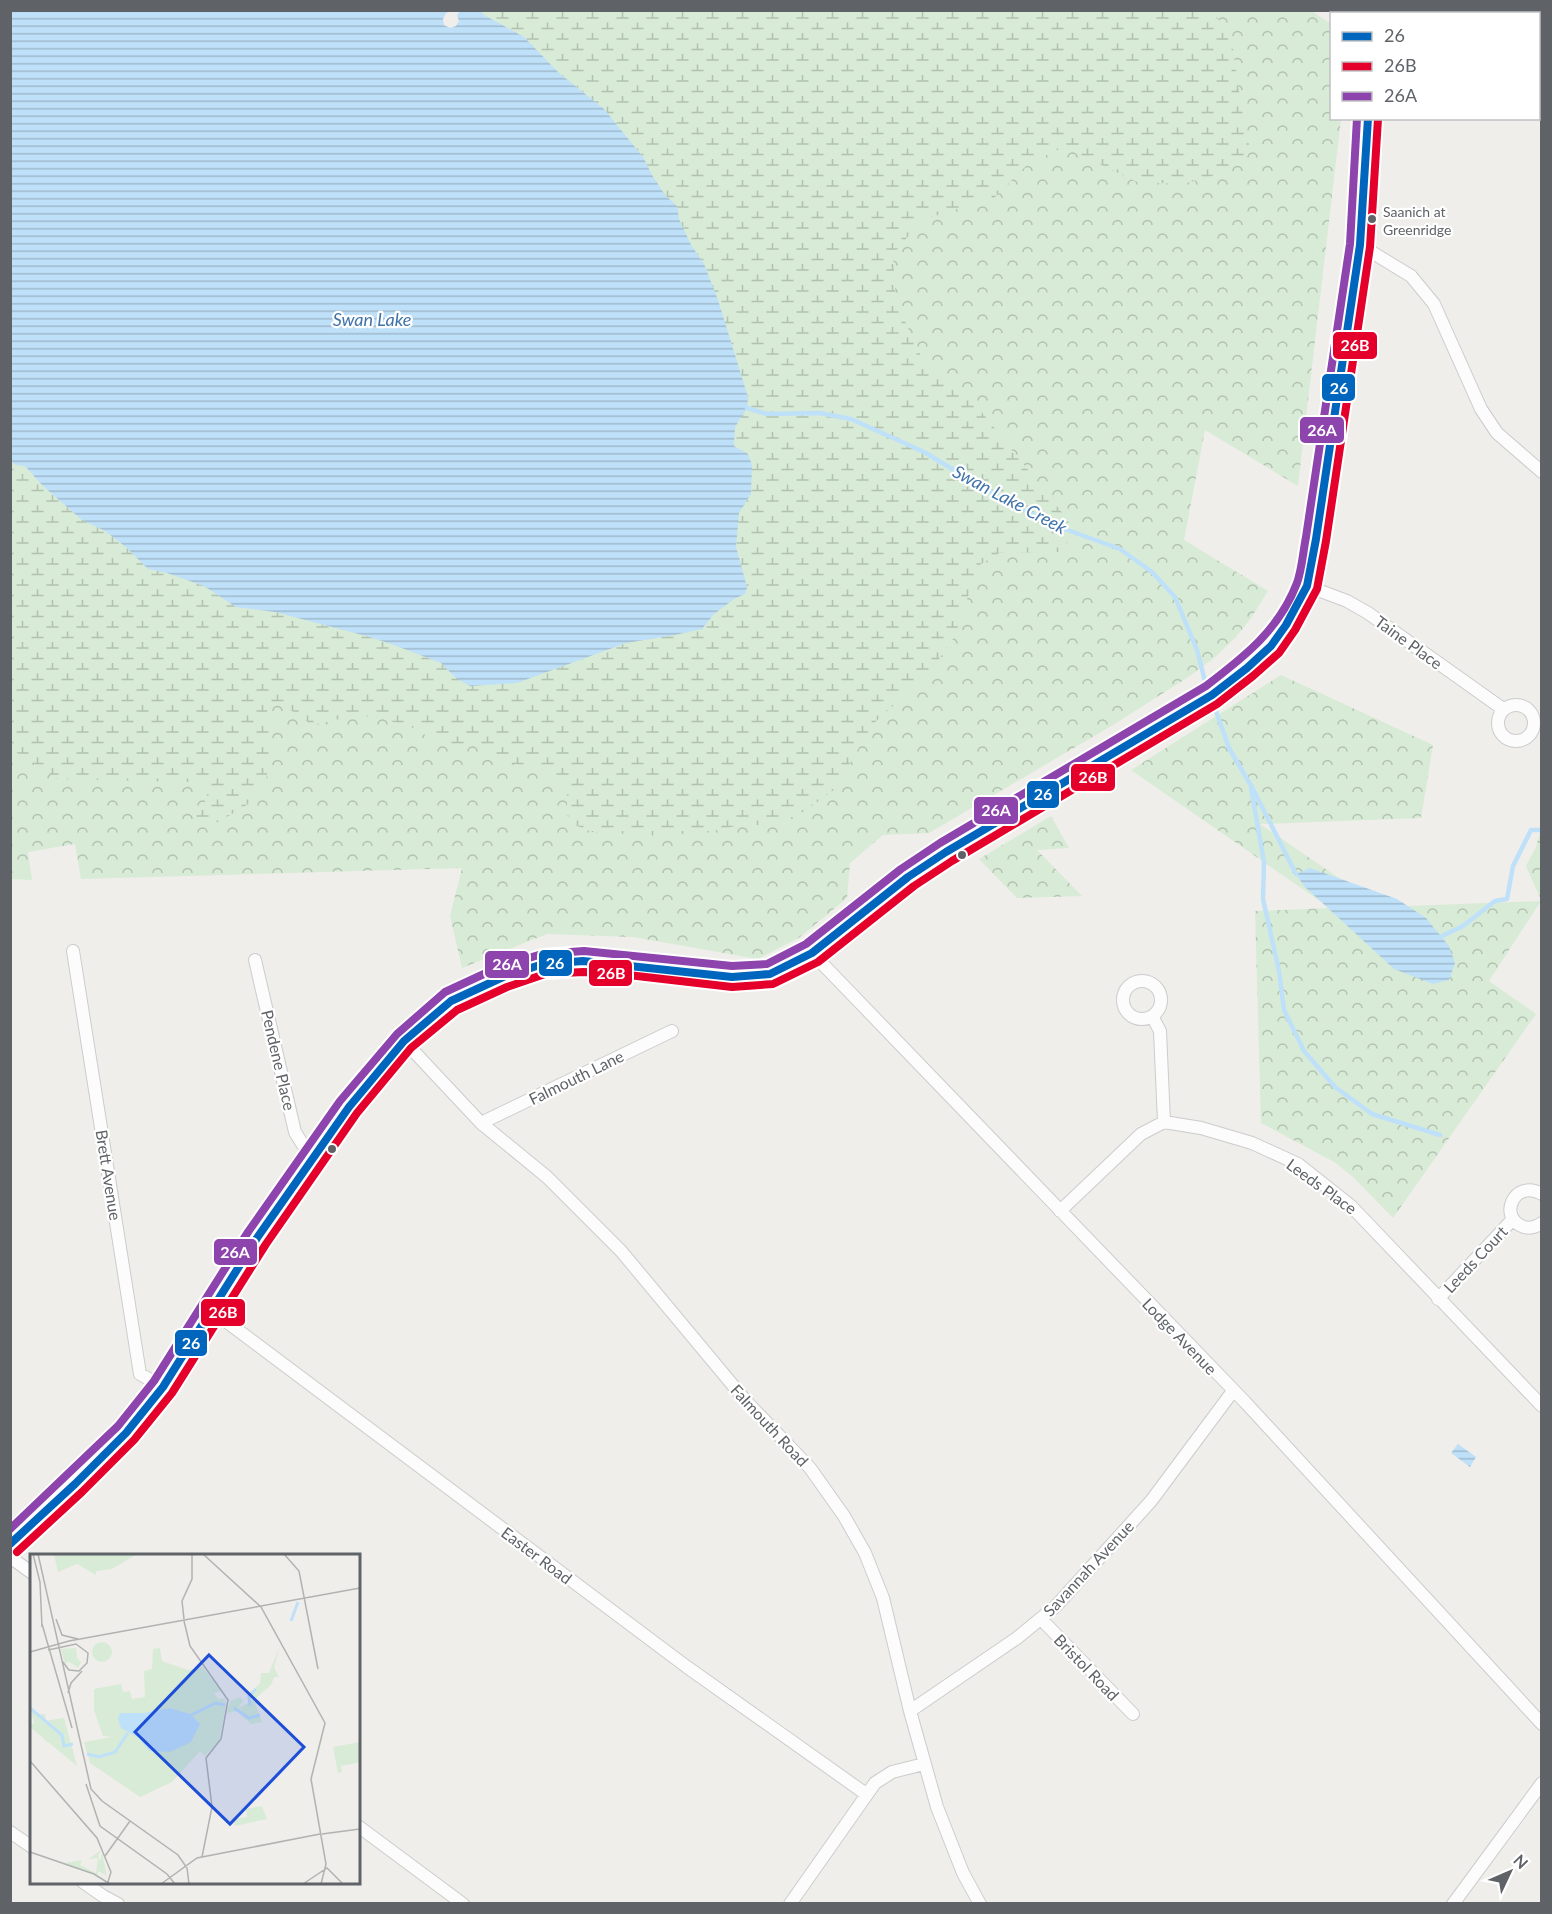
<svg xmlns="http://www.w3.org/2000/svg" width="1552" height="1914" font-family="Lato,sans-serif">
<style>
.forest{fill:url(#forest-crowns)}
.wetland{fill:url(#wetland-marsh)}
.water{fill:url(#water-rules)}
.pier{fill:#efeeea}
.lines{fill:none;stroke-linecap:round;stroke-linejoin:round}
.stream{stroke:#bfe0f9;stroke-width:4.5}
.minor-casing{stroke:#cbcccc;stroke-width:14}
.secondary-casing{stroke:#cacacb;stroke-width:20}
.minor{stroke:#fdfcfc;stroke-width:12}
.secondary{stroke:#fdfcfc;stroke-width:18}
.bus-1-casing{stroke:#fff;stroke-width:12}
.bus-2-casing{stroke:#fff;stroke-width:12}
.bus-3-casing{stroke:#fff;stroke-width:12}
.bus-1{stroke:#0065bd;stroke-width:8}
.bus-2{stroke:#e4002b;stroke-width:8}
.bus-3{stroke:#8e44ad;stroke-width:8}
.bus-dot{fill:#5f6368;stroke:#fff;stroke-width:2}
.labels{text-anchor:middle;dominant-baseline:central;stroke-width:4.5;stroke-linejoin:round;paint-order:stroke}
.bus-label{font-size:14px;fill:#5f6368;stroke:#fff;text-anchor:start}
.street-label{font-size:16px;fill:#5f6368;stroke:#fff}
.water-label{font-size:18px;font-style:italic;fill:#4174aa;stroke:#fff}
.inset-river{fill:none;stroke:#bfe0f9;stroke-width:3}
.inset-road{fill:none;stroke:#b1b2b2;stroke-width:1.5}
.view{fill:#1d4ed8;fill-opacity:0.15;stroke:#1d4ed8;stroke-width:3}
.inset-edge{fill:none;stroke:#5f6368;stroke-width:3}
.line-badge{stroke:#fff;stroke-width:2}
.badge-label{font-size:16px;text-anchor:middle;font-weight:bold;fill:#fff}
</style>
<defs>
<pattern id="forest-crowns" width="20" height="18" patternUnits="userSpaceOnUse" patternTransform="scale(1.5)"><rect width="20" height="18" fill="#d8ebd6"/><path d="M2 6a3 3 0 1 1 6 0M12 15a3 3 0 1 1 6 0" fill="none" stroke="#b2c2b1"/></pattern>
<pattern id="wetland-marsh" width="20" height="14" patternUnits="userSpaceOnUse" patternTransform="scale(1.5)"><rect width="20" height="14" fill="#d8ebd6"/><path d="M1 5h8M5 5V1M11 12h8M15 12V8" fill="none" stroke="#b2c2b1"/></pattern>
<pattern id="water-rules" width="6" height="5" patternUnits="userSpaceOnUse" patternTransform="scale(1.5)"><rect width="6" height="5" fill="#bfe0f9"/><path d="M0 2.5h6" fill="none" stroke="#9eb9cd"/></pattern>
</defs>
<rect width="100%" height="100%" fill="#efeeea"/>
<path class="forest" d="M10,11H1312L1331,24L1332,118L1341,119L1298,486L1205,430L1184,540L1268,591L1251,618L1236,637L1214,658L1187,678L1113,725L929,833L883,835L850,863L847,898L800,937L758,959L633,937L547,934L462,968L450,916L462,868L81,879L75,844L28,852L32,880L11,879Z
M1281,675L1433,745L1421,818L1260,824L1381,907L1541,901L1489,981L1536,1014L1393,1218L1354,1178L1336,1163L1261,1123L1255,911L1330,908L1131,770Z
M1051,816L1069,848L1037,850L1082,896L1017,898L979,859Z
M1541,828V900L1526,866L1536,847Z"/>
<path class="wetland" d="M481,11H1214L1233,49L1243,117L1250,149L1229,171L1183,184L1137,182L1064,147L1029,163L995,197L922,220L893,254L896,302L921,356L980,410L1068,520L1070,539L1060,552L999,553L978,566L955,636L930,672L872,725L835,789L805,811L774,825H740L717,830L664,836L592,832L570,823L567,814V789L548,770L509,763L477,744L446,746L411,727L373,716L344,718L312,725L278,701L267,711L270,746L266,784L248,804L219,822L197,823L193,813L208,799L205,788L193,782L58,779L11,749L10,461L16,465L25,466L43,486L82,520L105,531L127,548L148,569L167,573L204,586L236,607L275,612L370,637L394,645L441,663L456,678L517,683L626,643L675,635L702,629L714,614L734,599L745,594L747,587L736,547L739,513L751,494L748,454L734,446L735,427L747,408L748,397L704,264C691,246 680,228 677,206L665,195L652,175L643,157L604,109L559,73L524,37L484,15Z"/>
<path class="water" d="M10,11H481L484,15L524,37L559,73L604,109L643,157L652,175L665,195L677,206L679,219L691,245L704,264L718,300L748,397L747,408L735,427L734,446L748,454L752,465L751,494L739,513L736,547L747,587L745,594L734,599L714,614L702,629L675,635L626,643L517,683L470,686L456,678L441,663L394,645L370,637L275,612L236,607L204,586L167,573L148,569L127,548L105,531L82,520L43,486L25,466L16,465L11,461Z
M1310,868L1397,899L1426,918L1449,946L1455,963L1449,980L1433,984L1394,969L1304,886L1296,874Z
M1458,1444L1476,1457L1470,1467L1451,1453Z"/>
<path class="pier" d="M452,11H460L457,15L459,21L456,26L450,28L444,25L443,19L446,13Z"/>
<g class="lines">
<path class="stream" d="M747,408L767,414L820,413L851,419L924,452L996,495L1051,524L1120,549L1152,572L1175,597L1197,650L1205,681
M1216,711L1229,748L1253,789L1296,874
M1251,788L1264,862L1263,899L1279,971L1284,1010L1304,1051L1335,1087L1372,1114L1440,1135
M1440,937L1463,926L1495,901L1507,899L1513,866L1531,830H1542"/>
<defs>
<path id="minor" d="M1538,28L1542,27
M1538,62L1542,63
M1360,245L1411,276L1434,304L1481,409L1497,433L1542,472
M1307,586L1347,601L1368,613L1503,709
M1498 723a18 18 0 1 1 36 0a18 18 0 1 1-36 0Z
M73,951L140,1374L163,1387
M812,953L1245,1402L1542,1724
M255,960L295,1132L303,1145L315,1153
M1123 1000a19 19 0 1 1 38 0a19 19 0 1 1-38 0Z
M1152,1016L1160,1031L1164,1122
M404,1041L481,1123L547,1177L621,1251L746,1401L810,1468L844,1516L865,1553L883,1598L910,1711L937,1807L963,1873L980,1904
M481,1123L672,1031
M1542,1194C1514,1178 1497,1218 1524,1227C1531,1229 1536,1227 1542,1223
M1060,1211L1141,1134L1164,1122L1201,1128L1252,1143L1298,1164L1351,1206L1542,1406
M1438,1299L1513,1219
M211,1310L687,1667L866,1794
M10,1557L32,1573
M1041,1619L1133,1714
M910,1711L1017,1638L1056,1606L1151,1501L1233,1391
M358,1826L463,1904
M10,1832L32,1847
M83,1882L103,1896L118,1904
M790,1904L875,1783L892,1772L924,1764
M1453,1904L1542,1783"/>
<path id="secondary" d="M1384,14L1385,10
M10,1544L75,1484L126,1433L163,1387L257,1238L349,1107L404,1041L451,1001L503,977L543,964L583,961L612,963L732,977L770,974L812,953L908,877L946,852L1212,695L1247,668L1271,646L1286,625L1307,586L1316,539L1360,245L1368,118"/>
</defs>
<use href="#minor" class="minor-casing"/>
<use href="#secondary" class="secondary-casing"/>
<use href="#minor" class="minor"/>
<use href="#secondary" class="secondary"/>
<defs>
<path id="bus-1" d="M10,1544L75,1484L126,1433L163,1387L257,1238L349,1107L404,1041L451,1001L503,977L543,964L583,961L732,977L770,974L812,953L908,877L946,852L1212,695L1247,668L1271,646L1286,625L1307,586L1316,539L1360,245L1368,118"/>
<path id="bus-2" d="M17,1552L82,1492L134,1440L172,1393L266,1244L357,1113L411,1048L457,1010L507,987L545,974L583,972L611,973L732,987L773,984L818,962L914,886L952,861L1217,704L1253,676L1279,653L1295,630L1317,589L1326,541L1370,247L1378,119"/>
<path id="bus-3" d="M10,1529L118,1426L154,1381L248,1232L340,1101L397,1034L445,992L499,967L542,954L584,951L732,966L767,964L806,944L901,869L940,843L1206,686C1244,657 1279,630 1297,583C1302,569 1303,552 1306,537L1350,244L1357,118"/>
</defs>
<use href="#bus-1" class="bus-1-casing"/>
<use href="#bus-2" class="bus-2-casing"/>
<use href="#bus-3" class="bus-3-casing"/>
<use href="#bus-1" class="bus-1"/>
<use href="#bus-2" class="bus-2"/>
<use href="#bus-3" class="bus-3"/>
</g>
<g class="bus-dot">
<circle cx="1372" cy="219" r="5"/>
<circle cx="962" cy="855" r="5"/>
<circle cx="332" cy="1149" r="5"/>
</g>
<g class="labels">
<g class="bus-label">
<text x="1383" y="211">Saanich at<tspan x="1383" dy="18">Greenridge</tspan></text>
</g>
<g class="street-label">
<text transform="translate(1409 642) rotate(36)">Taine Place</text>
<text transform="translate(279 1060) rotate(77)">Pendene Place</text>
<text transform="translate(576 1077) rotate(-26)">Falmouth Lane</text>
<text transform="translate(109 1175) rotate(81)">Brett Avenue</text>
<text transform="translate(1322 1186) rotate(36)">Leeds Place</text>
<text transform="translate(1475 1259) rotate(-47)">Leeds Court</text>
<text transform="translate(1180 1336) rotate(46)">Lodge Avenue</text>
<text transform="translate(770 1425) rotate(47)">Falmouth Road</text>
<text transform="translate(537 1555) rotate(37)">Easter Road</text>
<text transform="translate(1088 1568) rotate(-47)">Savannah Avenue</text>
<text transform="translate(1087 1667) rotate(46)">Bristol Road</text>
</g>
<g class="water-label">
<text x="372" y="319">Swan Lake</text>
<text transform="translate(1010 499) rotate(28)">Swan Lake Creek</text>
</g>
</g>
<g transform="translate(30 1554)">
<rect width="330" height="330" fill="#efeeea"/>
<path d="M71,296L68,302L70,307L72,299L77,322L68,317V321L34,309L52,306L50,311L66,319L68,304L59,305Z" fill="#d8ebd6"/>
<path d="M24,0H107L82,15L66,17V21L47,10L28,18ZM62 98a10 10 0 1 1 20 0a10 10 0 1 1-20 0ZM250,92L244,113L249,123H244L241,131L224,146L232,168L221,170L210,160L212,156L197,159L200,147L210,143L213,147L207,155L223,146L220,140L230,129L231,119H239ZM46,94L47,104L51,108L48,114L38,107L35,111L31,95ZM130,94L132,107L158,116L172,113L191,137L184,139L188,145L195,144L196,150L189,187L175,202L170,197L142,228L110,243L60,209L54,188L82,183L73,182L64,156V135L91,130L93,138L100,137L102,145L115,143L114,117L122,115L123,95ZM0,152L7,161L15,160L16,167L34,164L47,212L0,173L4,169ZM330,188V208L311,212L312,218L308,219L303,193ZM232,252L237,265L205,272L204,265L217,263L216,255Z" fill="#d8ebd6"/>
<path d="M133,117L135,121L163,118L172,124L163,133L160,146L183,151L180,157L183,179L174,189L153,198L156,207L146,213H131L120,223L101,229L92,228L88,220L92,212L90,203L77,206L75,203L81,199L86,178L76,172V163L102,148L118,154L125,152L131,145L128,129ZM143,154L160,160L170,174L163,185L140,198H120L109,184L91,174L88,161L94,158Z" fill="#d8ebd6" fill-rule="evenodd"/>
<path d="M33,164L43,197L40,200L16,187L2,170Z" fill="#d8ebd6"/>
<path d="M139,154L160,160L170,170L161,188L140,198L119,197L109,184L91,174L88,165L90,159H114Z" fill="#bfe0f9"/>
<path class="inset-river" d="M261,67L268,48M220,152L219,142L226,135M0,154L32,181L34,192L43,190M204,154L219,164L230,161M161,161L186,149L195,151M57,200L69,203L85,198L98,179"/>
<path class="inset-road" d="M3,0L10,28L12,73M8,0L61,235L72,247L148,301L157,314L159,330M173,0L231,53L295,169L281,225L296,310L291,330M254,0L269,17L288,115M26,65L32,81L48,85M154,65L152,47L162,25V0M154,67L160,92L198,146L191,185L176,204L182,253L172,303M12,70L42,174M18,96L46,90L58,99L57,109L49,117L39,116L32,107M0,98L39,87L330,34M38,139L41,129L52,117M0,207L67,284L81,318L78,328M56,230L70,272L137,320L145,330M292,280L330,275M0,298L64,320L80,330M75,302L100,267M131,330L167,304L290,280M273,330L297,314L313,330"/>
<path class="view" d="M179,101L274,193L200,270L105,178Z"/>
<rect width="330" height="330" class="inset-edge"/>
</g>
<g class="line-badge">
<rect x="1332" y="331" width="46" height="29" rx="6" fill="#e4002b"/>
<rect x="1321" y="373" width="35" height="29" rx="6" fill="#0065bd"/>
<rect x="1299" y="416" width="46" height="28" rx="6" fill="#8e44ad"/>
<rect x="1070" y="763" width="46" height="29" rx="6" fill="#e4002b"/>
<rect x="1026" y="780" width="34" height="29" rx="6" fill="#0065bd"/>
<rect x="973" y="796" width="46" height="29" rx="6" fill="#8e44ad"/>
<rect x="538" y="949" width="35" height="28" rx="6" fill="#0065bd"/>
<rect x="484" y="950" width="46" height="29" rx="6" fill="#8e44ad"/>
<rect x="588" y="959" width="45" height="28" rx="6" fill="#e4002b"/>
<rect x="213" y="1238" width="45" height="28" rx="6" fill="#8e44ad"/>
<rect x="200" y="1298" width="46" height="29" rx="6" fill="#e4002b"/>
<rect x="174" y="1329" width="34" height="28" rx="6" fill="#0065bd"/>
</g>
<g class="badge-label">
<text x="1355" y="351">26B</text>
<text x="1339" y="394">26</text>
<text x="1322" y="436">26A</text>
<text x="1093" y="783">26B</text>
<text x="1043" y="800">26</text>
<text x="996" y="816">26A</text>
<text x="555" y="969">26</text>
<text x="507" y="970">26A</text>
<text x="611" y="979">26B</text>
<text x="235" y="1258">26A</text>
<text x="223" y="1318">26B</text>
<text x="191" y="1349">26</text>
</g>
<rect width="1552" height="1914" fill="none" stroke="#5f6368" stroke-width="24"/>
<rect x="1330" y="12" width="210" height="108" fill="#ffffff" stroke="#bfc1c3" stroke-width="1.5"/>
<rect x="1342" y="32" width="30" height="9" fill="#0065bd" stroke="#bfc1c3" stroke-width="1.5"/>
<text x="1384" y="42" font-size="18" fill="#5f6368">26</text>
<rect x="1342" y="62" width="30" height="9" fill="#e4002b" stroke="#bfc1c3" stroke-width="1.5"/>
<text x="1384" y="72" font-size="18" fill="#5f6368">26B</text>
<rect x="1342" y="92" width="30" height="9" fill="#8e44ad" stroke="#bfc1c3" stroke-width="1.5"/>
<text x="1384" y="102" font-size="18" fill="#5f6368">26A</text>
<g transform="translate(1510 1872) rotate(46)" stroke="#ffffff" stroke-width="4.5" paint-order="stroke">
<path d="M0-4.5L10 22L0 15L-10 22Z" fill="#5f6368"/>
<text y="-9" font-size="16" font-weight="bold" text-anchor="middle" fill="#5f6368">N</text>
</g>
</svg>
